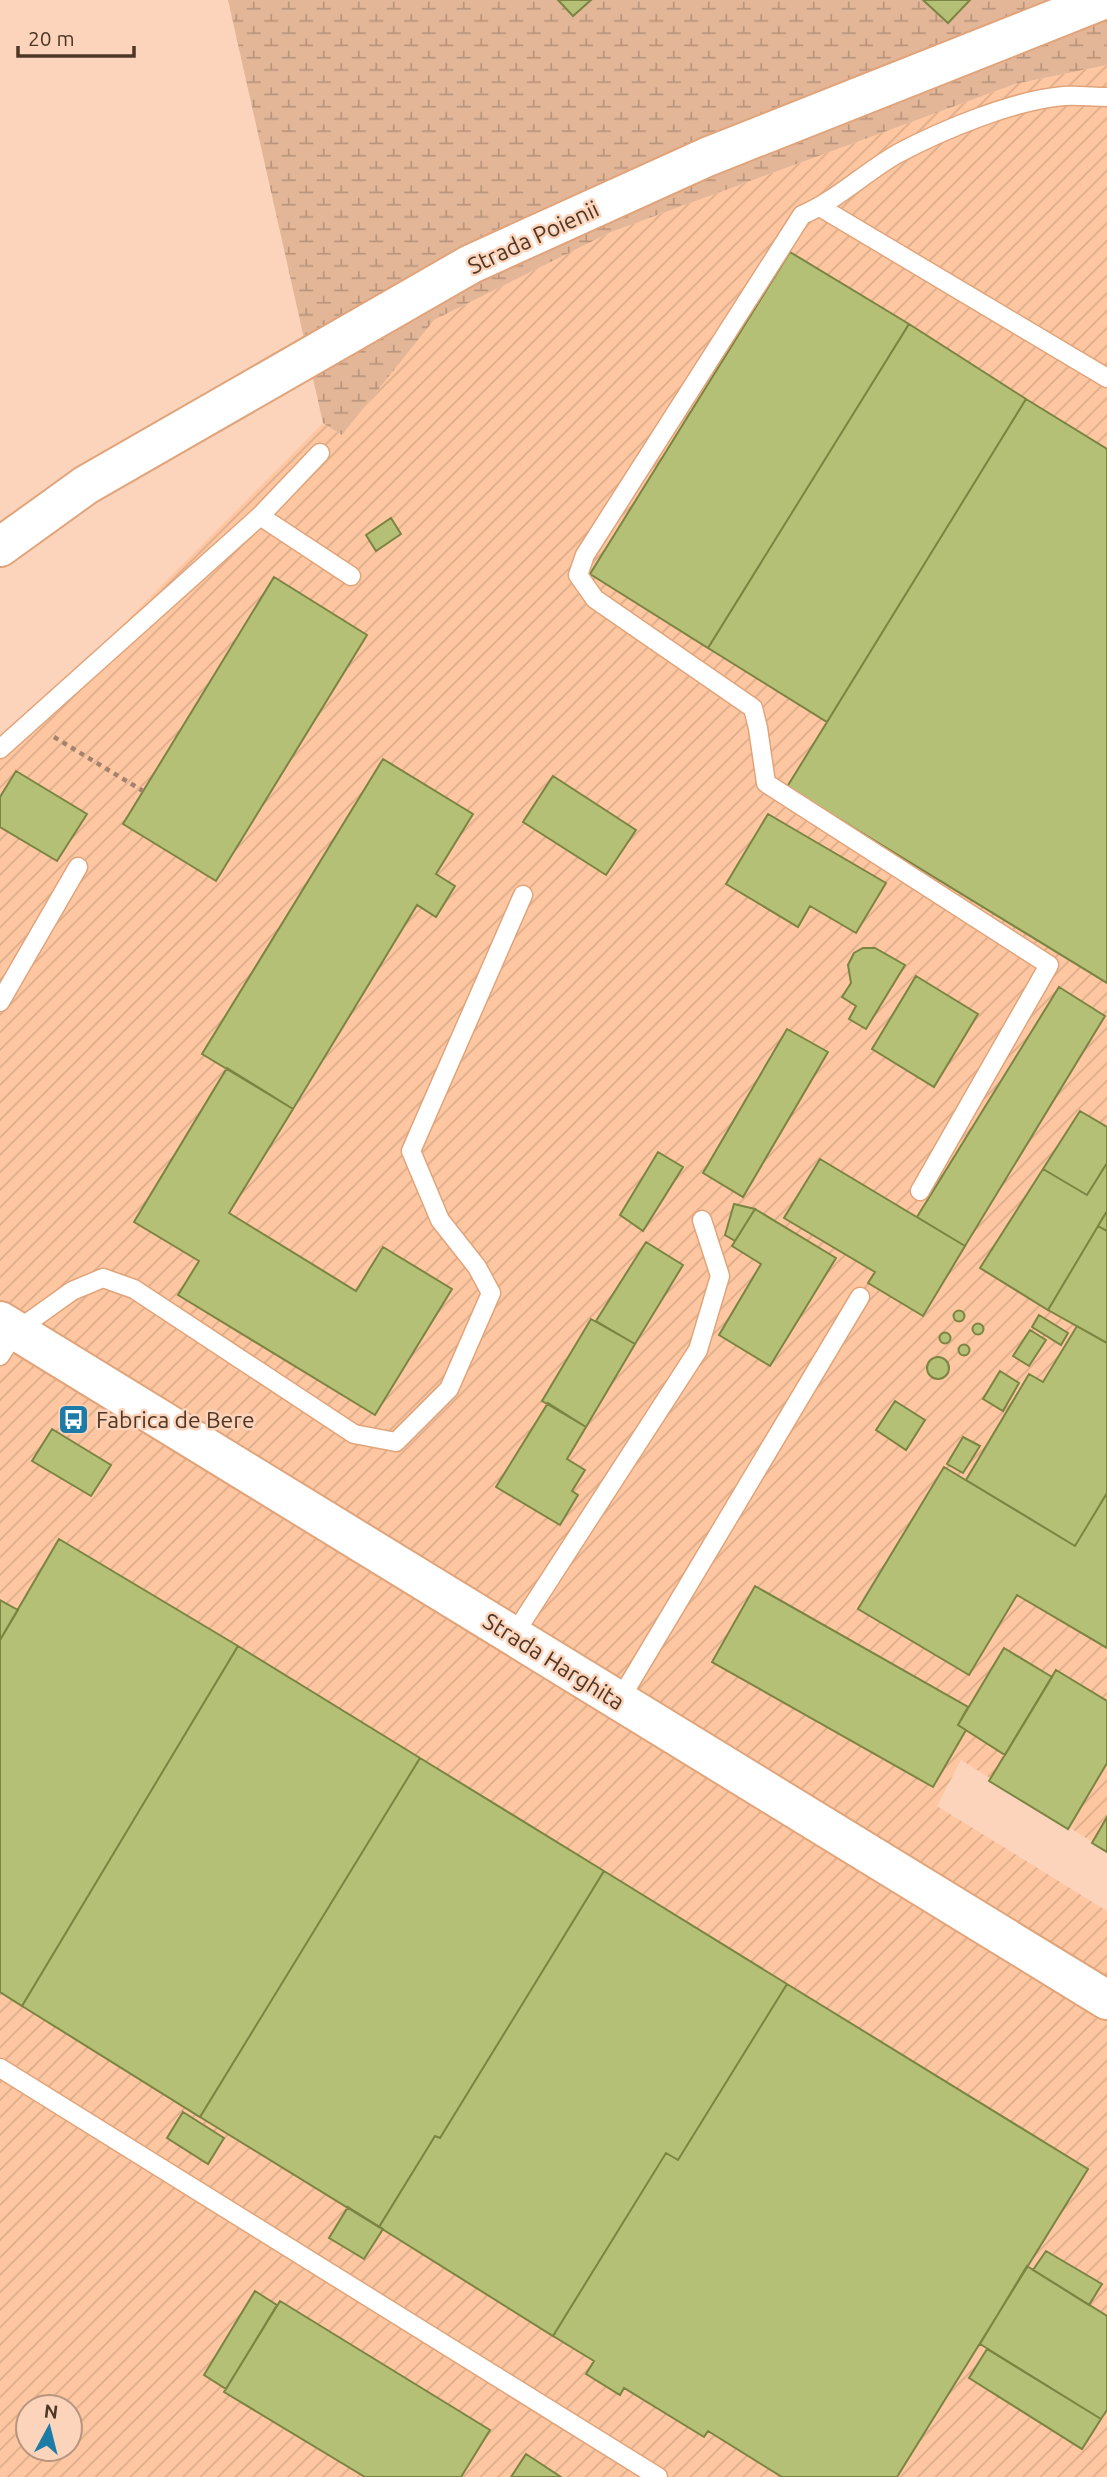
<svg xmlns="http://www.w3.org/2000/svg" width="1107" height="2477" font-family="Ubuntu,sans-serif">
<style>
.industrial{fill:url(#industrial-furrows);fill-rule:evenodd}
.wetland{fill:url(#wetland-marsh)}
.building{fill:#b5c077;stroke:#7b8441;stroke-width:2}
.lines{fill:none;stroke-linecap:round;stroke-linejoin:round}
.lane-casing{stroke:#e1a47a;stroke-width:21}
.primary-casing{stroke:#e1a47a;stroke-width:42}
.path{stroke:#a3836e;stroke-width:4.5;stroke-dasharray:5 5;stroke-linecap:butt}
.lane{stroke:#fff;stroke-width:18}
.primary{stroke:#fff;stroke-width:38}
.labels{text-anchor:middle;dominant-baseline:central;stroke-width:5;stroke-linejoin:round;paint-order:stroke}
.street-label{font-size:23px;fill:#503725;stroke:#fbd4bb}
.poi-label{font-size:23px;fill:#503725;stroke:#fbd4bb;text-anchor:start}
</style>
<defs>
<pattern id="industrial-furrows" width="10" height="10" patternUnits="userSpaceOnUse" patternTransform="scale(1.75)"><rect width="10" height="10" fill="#ffc7a1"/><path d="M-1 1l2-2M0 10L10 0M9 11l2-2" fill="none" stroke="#dcac8a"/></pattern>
<pattern id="wetland-marsh" width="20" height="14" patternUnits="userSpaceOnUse" patternTransform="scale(1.75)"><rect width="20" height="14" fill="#e3b698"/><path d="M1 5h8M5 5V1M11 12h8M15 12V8" fill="none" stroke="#ba957c"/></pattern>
</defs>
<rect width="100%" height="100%" fill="#fbd4bb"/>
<path class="industrial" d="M1107,65V1851L961,1760L937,1806L1107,1911V2477H0V748L323,423L342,435L434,320L611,232L1015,84ZM28,2407H70V2449H28Z"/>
<path class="wetland" d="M228,0H1107V65L1015,84L611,232L434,320L342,435L323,423Z"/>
<path class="building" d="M558,0H591L573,16Z
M923,0H970L948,23Z
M790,252L909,324L708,648L590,574Z
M909,324L1026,399L827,722L708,648Z
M1026,399L1107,449V983L787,787Z
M391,518L401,534L376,551L366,535Z
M274,577L367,635L216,881L123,824Z
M383,759L473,814L436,874L455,886L436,917L417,905L293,1109L202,1054Z
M16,771L87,814L57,861L0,827V797Z
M553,776L636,830L606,875L523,822Z
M768,814L886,883L856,933L810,906L798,927L726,884Z
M863,948H875L905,965L866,1029L849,1019L856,1006L842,997L851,983L848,965L854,953Z
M916,976L978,1014L934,1087L872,1049Z
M1059,987L1105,1016L965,1246L917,1217Z
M787,1029L828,1052L743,1197L703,1173Z
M227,1068L293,1109L229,1213L356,1291L383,1247L452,1289L375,1415L178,1295L199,1261L134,1222Z
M1080,1111L1107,1127V1163L1087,1195L1043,1169Z
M658,1152L683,1167L643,1231L620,1215Z
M820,1159L965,1246L923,1316L868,1283L875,1272L784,1218Z
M1107,1163V1211L1048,1310L980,1268L1043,1169L1087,1195Z
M734,1204L755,1209L735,1241L725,1235Z
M755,1209L836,1258L770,1366L719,1335L761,1264L732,1246Z
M1107,1211V1231L1098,1226Z
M1098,1226L1107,1231V1343L1048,1310Z
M646,1242L683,1265L635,1344L596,1321Z
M953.5 1316a5.5 5.5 0 1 1 11 0a5.5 5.5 0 1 1-11 0Z
M1039,1315L1068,1333L1061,1345L1032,1327Z
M591,1319L635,1344L586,1427L542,1401Z
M972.5 1329a5.5 5.5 0 1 1 11 0a5.5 5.5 0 1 1-11 0Z
M1077,1326L1107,1343V1493L1075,1546L966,1480L1029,1374L1043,1382Z
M1030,1330L1046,1340L1029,1366L1013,1356Z
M939.5 1338a5.5 5.5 0 1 1 11 0a5.5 5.5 0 1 1-11 0Z
M958.5 1350a5.5 5.5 0 1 1 11 0a5.5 5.5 0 1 1-11 0Z
M927 1368a11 11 0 1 1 22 0a11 11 0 1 1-22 0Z
M1000,1371L1019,1383L1003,1411L983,1399Z
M895,1401L925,1420L906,1450L876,1430Z
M548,1403L586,1427L567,1459L585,1470L572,1491L578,1495L560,1525L496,1487Z
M52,1429L111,1465L91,1496L32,1461Z
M963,1437L980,1446L963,1473L947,1464Z
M944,1467L1075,1546L1107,1493V1648L1017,1595L969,1675L858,1609Z
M59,1539L238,1646L22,2006L0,1992V1640Z
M755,1586L968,1707L958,1725L966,1730L933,1787L712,1662Z
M0,1600L18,1610L0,1640Z
M238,1646L420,1758L200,2117L22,2006Z
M1004,1648L1052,1677L1005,1755L958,1725Z
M1056,1670L1107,1701V1763L1068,1829L989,1781Z
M420,1758L604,1871L440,2138L435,2136L379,2227L200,2117Z
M1107,1817V1852L1092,1843Z
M604,1871L787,1984L678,2160L666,2153L553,2336L379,2227L435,2136L440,2138Z
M787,1984L1088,2169L897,2477H782L708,2431L704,2437L624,2388L620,2395L586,2374L594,2361L553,2336L666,2153L678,2160Z
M183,2112L224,2138L208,2164L167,2138Z
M348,2207L383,2229L364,2259L329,2238Z
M1046,2251L1102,2284L1089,2305L1033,2270Z
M1027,2266L1107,2316V2410L1101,2419L980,2344Z
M255,2291L277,2305L226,2389L204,2375Z
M280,2301L490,2430L461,2477H365L224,2392Z
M987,2349L1101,2419L1082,2449L969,2378Z
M526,2454L561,2477H511Z"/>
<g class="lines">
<defs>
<path id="lane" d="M820,207L1107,378
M260,516L351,576
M0,749L260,516L320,453
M0,1002L78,867
M920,1191L1049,965L766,783L758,728L753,708L595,599L578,575L585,555L802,215C837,200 864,173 897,154C942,130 1014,100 1064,96C1078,95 1093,97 1107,97
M0,1356L16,1331L72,1291L103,1278L134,1289L354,1434L396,1442L449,1389L491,1293L477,1267L440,1220L411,1151L523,895
M513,1636L698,1350L720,1276L702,1220
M619,1701L860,1297
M0,2068L658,2477"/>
<path id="primary" d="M0,547L86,485L471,264L707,157L1103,0
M0,1321L1107,2000"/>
</defs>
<use href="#lane" class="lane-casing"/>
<use href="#primary" class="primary-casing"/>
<path class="path" d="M54,737L143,791"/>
<use href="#lane" class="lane"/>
<use href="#primary" class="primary"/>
</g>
<defs>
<symbol id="bus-square" viewBox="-11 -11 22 22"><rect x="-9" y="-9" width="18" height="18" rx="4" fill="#1d7ba8" stroke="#fbd4bb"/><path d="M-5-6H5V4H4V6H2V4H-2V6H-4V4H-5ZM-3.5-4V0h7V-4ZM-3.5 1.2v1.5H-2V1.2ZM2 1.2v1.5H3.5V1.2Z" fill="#fff"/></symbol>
</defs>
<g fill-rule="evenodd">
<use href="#bus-square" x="56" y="1402" width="35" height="35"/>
</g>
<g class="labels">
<g class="street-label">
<text transform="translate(533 237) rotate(-25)">Strada Poienii</text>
<text transform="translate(554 1661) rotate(32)">Strada Harghita</text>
</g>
<g class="poi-label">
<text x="96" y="1419">Fabrica de Bere</text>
</g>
</g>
<g transform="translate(49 2428) rotate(7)"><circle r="33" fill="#fbd4bb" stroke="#b7957f" stroke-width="2"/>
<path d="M0-5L12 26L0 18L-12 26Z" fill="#1d7ba8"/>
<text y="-10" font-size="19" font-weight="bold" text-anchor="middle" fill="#503725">N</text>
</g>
<path d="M18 46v10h116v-10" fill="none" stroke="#503725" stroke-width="3.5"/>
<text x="28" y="46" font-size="21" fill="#503725" stroke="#fbd4bb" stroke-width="5" paint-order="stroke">20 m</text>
</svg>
